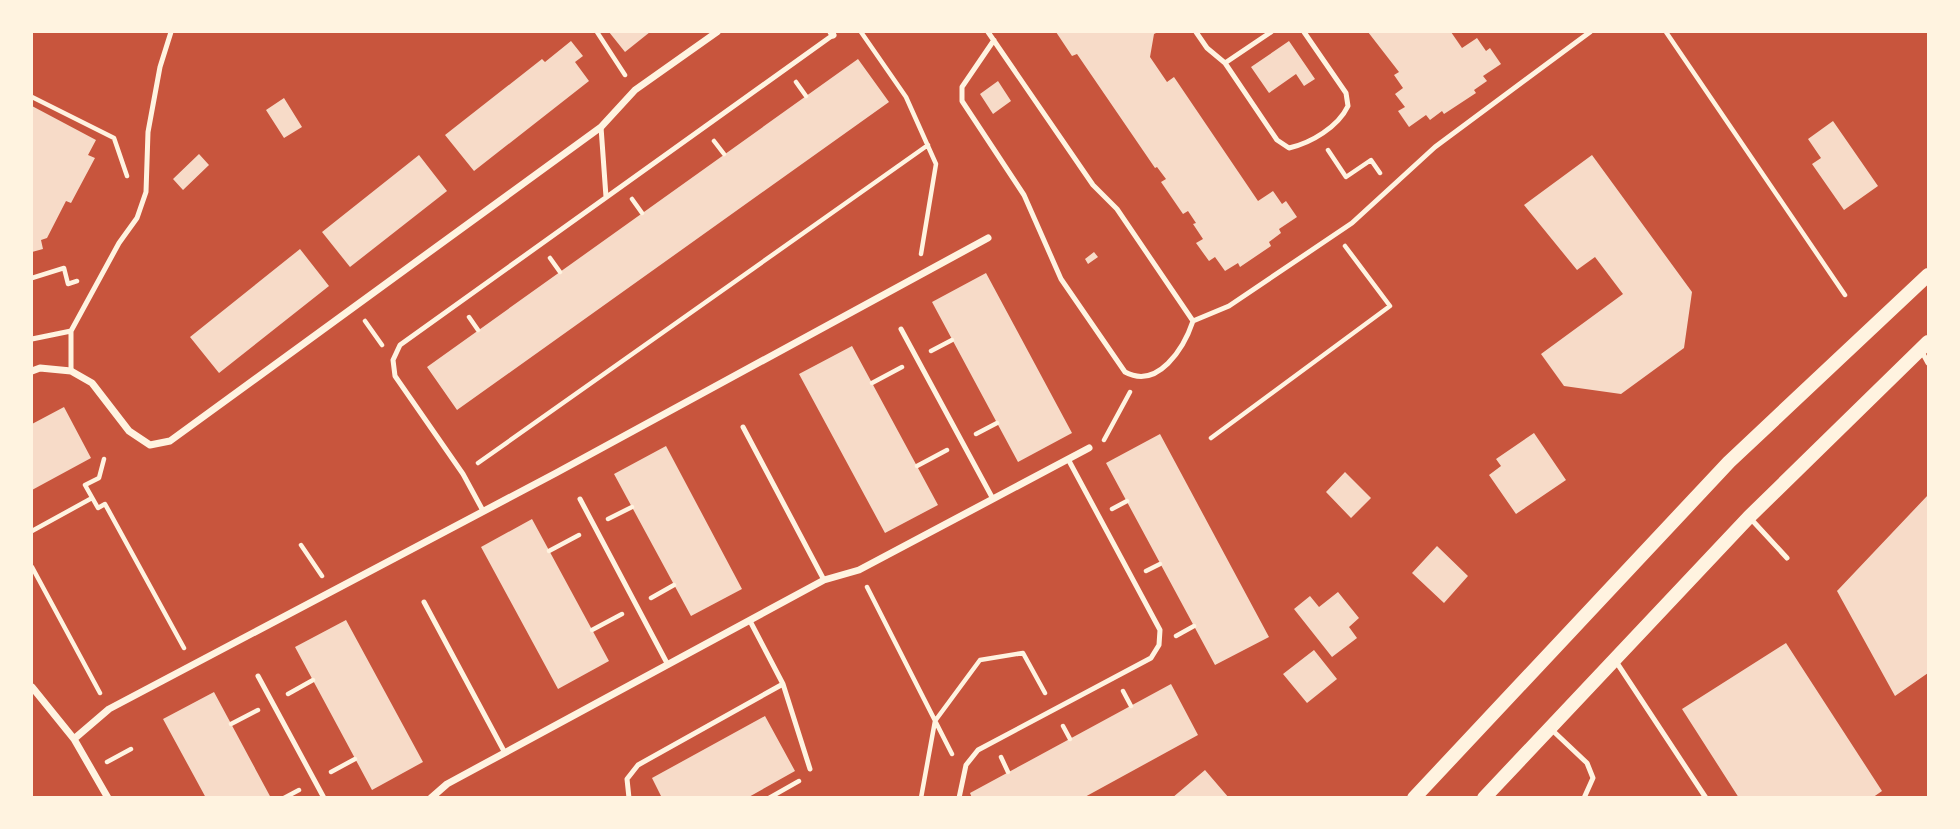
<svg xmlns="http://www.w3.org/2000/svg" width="1960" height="829" font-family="Lato,sans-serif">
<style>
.building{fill:#f7dbc8}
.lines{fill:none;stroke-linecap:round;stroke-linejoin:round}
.path{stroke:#fff3e0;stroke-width:4.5}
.service{stroke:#fff3e0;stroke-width:5}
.minor{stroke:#fff3e0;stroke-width:7}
.secondary{stroke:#fff3e0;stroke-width:14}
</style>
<rect width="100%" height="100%" fill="#c8553d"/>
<path class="building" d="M609,32H650L625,52Z
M1056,32H1158L1154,34L1150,57L1167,82L1174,77L1258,201L1273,191L1282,204L1286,201L1297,217L1279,229L1281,233L1269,242L1271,246L1240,267L1238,263L1225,271L1215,257L1209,261L1196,243L1203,239L1193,224L1196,223L1188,211L1183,214L1161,182L1166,179L1157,167L1155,168L1077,54L1072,56Z
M1368,32H1451L1462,48L1477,38L1486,51L1490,48L1501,64L1483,76L1487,81L1474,90L1476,93L1444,114L1442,111L1430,120L1426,115L1409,127L1398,111L1405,107L1395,94L1403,88L1394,75L1399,72Z
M571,41L583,56L575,62L589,81L474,171L445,135L542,59L545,62Z
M1289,41L1315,79L1304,86L1296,74L1269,93L1251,67Z
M858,59L889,102L457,410L427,367Z
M998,81L1011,101L993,114L980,94Z
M284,98L302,127L284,138L266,110Z
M32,106L96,140L88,155L95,158L71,203L66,201L47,238L41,240L43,249L32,252Z
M1833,121L1878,186L1844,210L1812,164L1821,158L1808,139Z
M199,154L209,165L183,190L173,179Z
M419,155L447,191L350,267L322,232Z
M1592,155L1692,292L1684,348L1621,394L1564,386L1541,354L1623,294L1595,257L1577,270L1524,205Z
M300,249L329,286L219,373L190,337Z
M1094,252L1098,257L1088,264L1085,259Z
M986,273L1072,433L1018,462L932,302Z
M852,346L938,505L885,533L799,374Z
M64,407L91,458L32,490V424Z
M1534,433L1566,480L1516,514L1489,475L1501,466L1496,459Z
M1160,434L1269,637L1215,665L1106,463Z
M666,446L742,589L691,616L614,474Z
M1345,472L1371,498L1351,518L1326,492Z
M1928,495V673L1895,696L1837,591Z
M532,519L609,661L558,689L481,547Z
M1437,546L1468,576L1444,603L1412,573Z
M1338,592L1359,618L1349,627L1357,638L1332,657L1294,609L1310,596L1319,607Z
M346,620L423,762L372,790L295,647Z
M1786,643L1882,791L1872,798H1739L1682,709Z
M1314,650L1337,679L1307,703L1283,674Z
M1171,684L1198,735L1083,798H972L970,793Z
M214,692L271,798H206L163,719Z
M765,716L795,771L747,798H662L652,778Z
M1205,770L1229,798H1172Z"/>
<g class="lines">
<path class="path" d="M597,32L625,75
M861,32L906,97L936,164L921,254
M1666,32L1845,295
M796,82L806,96
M32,97L114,138L127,176
M714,141L724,154
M1328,150L1346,177L1371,160L1380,173
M632,199L642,213
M550,258L560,272
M32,278L64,268L68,284L77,281
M469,317L478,330
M365,321L382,345
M931,351L952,340
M872,383L902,367
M976,434L997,423
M1211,438L1390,306L1345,246
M1104,440L1130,392
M104,459L99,478L85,485L98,508L105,504L184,648
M478,463L928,145
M917,466L947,450
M1112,509L1127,501
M608,519L632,507
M32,531L92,498
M301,545L322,576
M549,551L579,535
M32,567L100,693
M1146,571L1160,564
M867,587L952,754
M651,598L674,585
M592,630L622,614
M1176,636L1194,626
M1123,691L1131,706
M288,694L313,680
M231,724L258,710
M1063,726L1070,739
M1001,757L1008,772
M107,762L131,749
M331,772L355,759
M284,798L299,790
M769,798L799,781
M921,798L935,721L980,660L1023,653L1045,693"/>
<path class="service" d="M988,32L1093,185L1117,209L1193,321L1229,306L1352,223L1435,147L1590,32
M1196,32L1207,48L1225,63L1277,140L1289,148C1311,143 1338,127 1348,106L1346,93L1304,32
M994,40L962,87V101L1024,195L1061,279L1125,372C1158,390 1184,348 1193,321
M1225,63L1271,32
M601,127L606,197
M901,329L993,499
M71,331L119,243L137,218L146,192L148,132L160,67L171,32
M32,339L71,331V371
M1921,350L1928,363
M743,427L824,580
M580,499L668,665
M482,509L463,474L395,376L393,360L400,345L833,35
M1751,519L1787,558
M424,602L505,753
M750,621L783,684L810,769
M1615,660L1706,798
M258,676L324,798
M1551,729L1587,763L1593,778L1584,798
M629,798L627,779L638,765L783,684
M959,798L966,765L978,750L1151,658L1159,645L1160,630L1068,459"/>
<path class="minor" d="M831,32L833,35
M32,371L40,368L71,371L92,383L129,431L150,445L170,441L601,127L635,90L717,32
M32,687L74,739L108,798
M74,739L109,709L556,473L988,238
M431,798L447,784L824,580L859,570L1089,448"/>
<path class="secondary" d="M1414,798L1729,462L1928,275
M1484,798L1749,517L1928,342"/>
</g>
<rect width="1960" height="829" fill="none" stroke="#fff3e0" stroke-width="66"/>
</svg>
